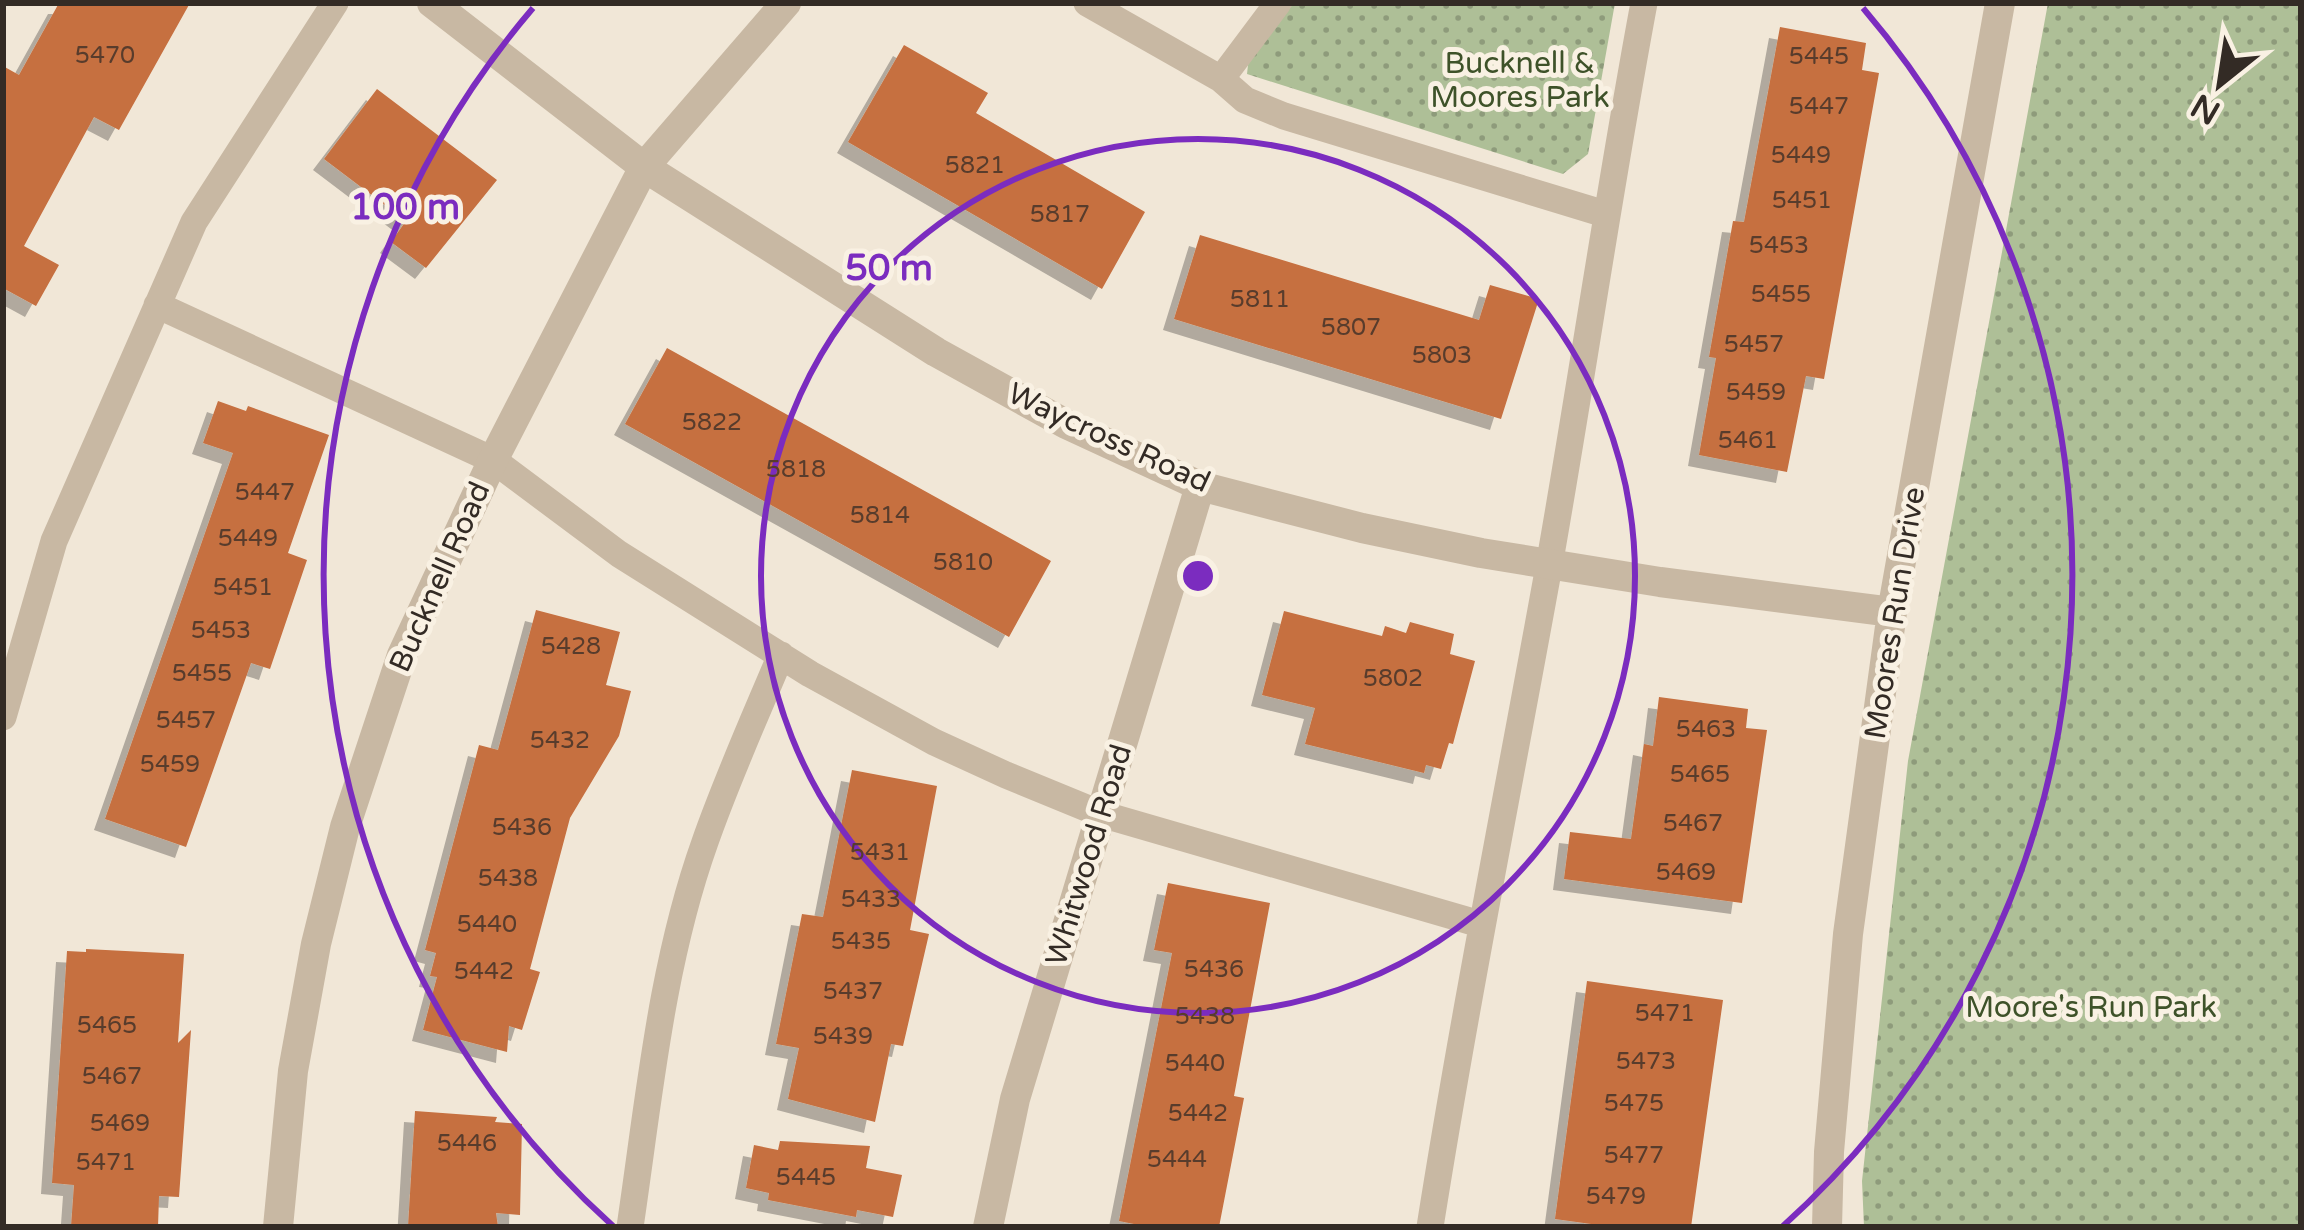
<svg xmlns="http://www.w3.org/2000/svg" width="2304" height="1230" font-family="'Varela Round',sans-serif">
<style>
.green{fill:url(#green-dots)}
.building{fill:#c66f3f;filter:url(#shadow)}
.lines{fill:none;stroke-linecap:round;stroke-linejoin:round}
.lane{stroke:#c8b8a3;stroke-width:27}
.street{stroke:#c8b8a3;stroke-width:30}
.ring{fill:none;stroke:#7b2cbf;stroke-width:6}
.labels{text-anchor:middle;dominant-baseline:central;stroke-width:10;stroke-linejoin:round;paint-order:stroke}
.number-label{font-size:24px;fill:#583c2c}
.park-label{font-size:30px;fill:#3e5229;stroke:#f9f1e3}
.street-label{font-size:30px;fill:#332b25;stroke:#f9f1e3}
.centre{fill:#7b2cbf;stroke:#f9f1e3;stroke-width:6}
.ring-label{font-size:36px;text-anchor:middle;font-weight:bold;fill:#7b2cbf;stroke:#f9f1e3;stroke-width:10;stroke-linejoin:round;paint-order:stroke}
</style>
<defs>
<pattern id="green-dots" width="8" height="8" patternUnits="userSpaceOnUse" patternTransform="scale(3)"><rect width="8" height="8" fill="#aebf97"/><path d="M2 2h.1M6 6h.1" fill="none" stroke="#8e9b7b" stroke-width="1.8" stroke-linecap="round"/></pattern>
<filter id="shadow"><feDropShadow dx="-11" dy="11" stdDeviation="0" flood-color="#0004"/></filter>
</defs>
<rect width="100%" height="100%" fill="#f1e7d7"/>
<path class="green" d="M1294,3H1615L1588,154L1563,174L1247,74L1249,56Z
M2048,3H2301V1227H1864L1862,1181L1908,761Z"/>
<path class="building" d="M59,3H190L119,130L94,117L24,246L59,265L36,306L3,288V66L19,75Z
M1780,27L1866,43L1862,70L1879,73L1824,379L1806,376L1787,472L1699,455L1716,358L1709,357L1733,221L1744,222Z
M904,45L988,93L976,113L1145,212L1102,289L848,142Z
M377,89L497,180L426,268L391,242L406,221L324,159Z
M1200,235L1479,320L1490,285L1539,299L1501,419L1174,319Z
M667,348L1051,561L1009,637L625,424Z
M218,401L246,411L248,406L329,435L288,553L307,560L270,669L251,663L186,847L105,819L233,453L203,443Z
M536,610L620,632L606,685L631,691L619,736L570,818L530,969L540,972L522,1030L509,1026L507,1052L423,1030L437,977L430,976L436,953L425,950L479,745L498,750Z
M1284,611L1382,636L1385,626L1406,633L1410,622L1454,634L1450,654L1475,661L1453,744L1449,743L1441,769L1426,765L1424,773L1305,744L1315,708L1262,695Z
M1659,697L1748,709L1746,728L1767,730L1742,903L1564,879L1570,832L1631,839L1644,744L1653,746Z
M852,770L937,786L910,930L929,934L903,1046L891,1044L875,1122L788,1099L799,1048L776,1044L802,914L823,917Z
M1168,883L1270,903L1234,1096L1244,1098L1219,1227H1149L1119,1221L1172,953L1154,950Z
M86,949L184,954L178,1043L191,1030L179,1197L159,1196L158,1227H71L74,1185L52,1183L67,951L86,952Z
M1587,981L1723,1000L1691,1227H1613L1555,1219Z
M415,1111L497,1117L495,1122L522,1124L520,1215L496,1213L498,1227H408Z
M780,1141L870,1146L866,1168L902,1175L893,1217L857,1210L856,1217L768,1200L769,1193L746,1188L754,1145L778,1150Z"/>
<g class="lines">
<path class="lane" d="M1087,3L1221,79
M1278,3L1221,79L1245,100L1284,116L1605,214
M157,305L493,460L619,554L810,674L934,742L1006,775L1101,814L1480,924
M3,717L54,541L194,222L335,3
M630,1227C649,1099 661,965 705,842C727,779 755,717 781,655
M1430,1227C1465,1006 1509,787 1549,566C1582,379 1609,190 1644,3"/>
<path class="street" d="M432,3L644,167L936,352L1066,424L1200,486L1362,528L1481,553L1660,582L1892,612
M278,1227L293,1071L316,944L345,827L402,655L493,460L644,167L786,3
M988,1227L1015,1099L1200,486
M1827,1227L1829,1152L1848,934L1892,612L2000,3"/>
</g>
<g class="ring">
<circle cx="1198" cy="576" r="437"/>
<path d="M613 1226A875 875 0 0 1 533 8M1863 8A875 875 0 0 1 1783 1226"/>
</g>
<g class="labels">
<g class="number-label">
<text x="105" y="55">5470</text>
<text x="1819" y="56">5445</text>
<text x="1819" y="106">5447</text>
<text x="1801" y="155">5449</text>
<text x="975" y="165">5821</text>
<text x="1802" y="200">5451</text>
<text x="1060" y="214">5817</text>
<text x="1779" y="245">5453</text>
<text x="1781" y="294">5455</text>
<text x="1260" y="299">5811</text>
<text x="1351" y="327">5807</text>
<text x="1754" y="344">5457</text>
<text x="1442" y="355">5803</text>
<text x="1756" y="392">5459</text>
<text x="712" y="422">5822</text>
<text x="1748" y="440">5461</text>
<text x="796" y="469">5818</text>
<text x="265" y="492">5447</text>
<text x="880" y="515">5814</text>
<text x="248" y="538">5449</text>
<text x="963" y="562">5810</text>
<text x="243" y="587">5451</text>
<text x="221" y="630">5453</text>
<text x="571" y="646">5428</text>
<text x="202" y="673">5455</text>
<text x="1393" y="678">5802</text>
<text x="186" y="720">5457</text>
<text x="1706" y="729">5463</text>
<text x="560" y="740">5432</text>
<text x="170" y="764">5459</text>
<text x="1700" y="774">5465</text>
<text x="1693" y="823">5467</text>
<text x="522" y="827">5436</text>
<text x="880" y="852">5431</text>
<text x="1686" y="872">5469</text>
<text x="508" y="878">5438</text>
<text x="871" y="899">5433</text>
<text x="487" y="924">5440</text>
<text x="861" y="941">5435</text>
<text x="1214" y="969">5436</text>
<text x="484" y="971">5442</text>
<text x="853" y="991">5437</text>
<text x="1665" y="1013">5471</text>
<text x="1205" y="1016">5438</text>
<text x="107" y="1025">5465</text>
<text x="843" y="1036">5439</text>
<text x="1646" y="1061">5473</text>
<text x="1195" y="1063">5440</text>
<text x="112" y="1076">5467</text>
<text x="1634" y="1103">5475</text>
<text x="1198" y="1113">5442</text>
<text x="120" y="1123">5469</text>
<text x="467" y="1143">5446</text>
<text x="1634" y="1155">5477</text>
<text x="1177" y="1159">5444</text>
<text x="106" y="1162">5471</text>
<text x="806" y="1177">5445</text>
<text x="1616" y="1196">5479</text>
</g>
<g class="park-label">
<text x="1520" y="63">Bucknell &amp;<tspan x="1520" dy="34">Moores Park</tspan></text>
<text x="2091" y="1007">Moore's Run Park</text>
</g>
<g class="street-label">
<text transform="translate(1109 438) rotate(25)">Waycross Road</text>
<text transform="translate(440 577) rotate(-66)">Bucknell Road</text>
<text transform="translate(1895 613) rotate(-81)">Moores Run Drive</text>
<text transform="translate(1089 855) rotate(-73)">Whitwood Road</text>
</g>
</g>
<circle cx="1198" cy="576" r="18" class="centre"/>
<g class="ring-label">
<text x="405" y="219">100 m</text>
<text x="889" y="280">50 m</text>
</g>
<rect width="2304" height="1230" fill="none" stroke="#332b25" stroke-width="12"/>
<g transform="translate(2220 84) rotate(210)" stroke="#f9f1e3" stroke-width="9" paint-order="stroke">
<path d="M0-9L21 45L0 30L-21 45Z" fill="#332b25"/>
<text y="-18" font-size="33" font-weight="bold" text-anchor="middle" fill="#332b25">N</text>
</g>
</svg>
